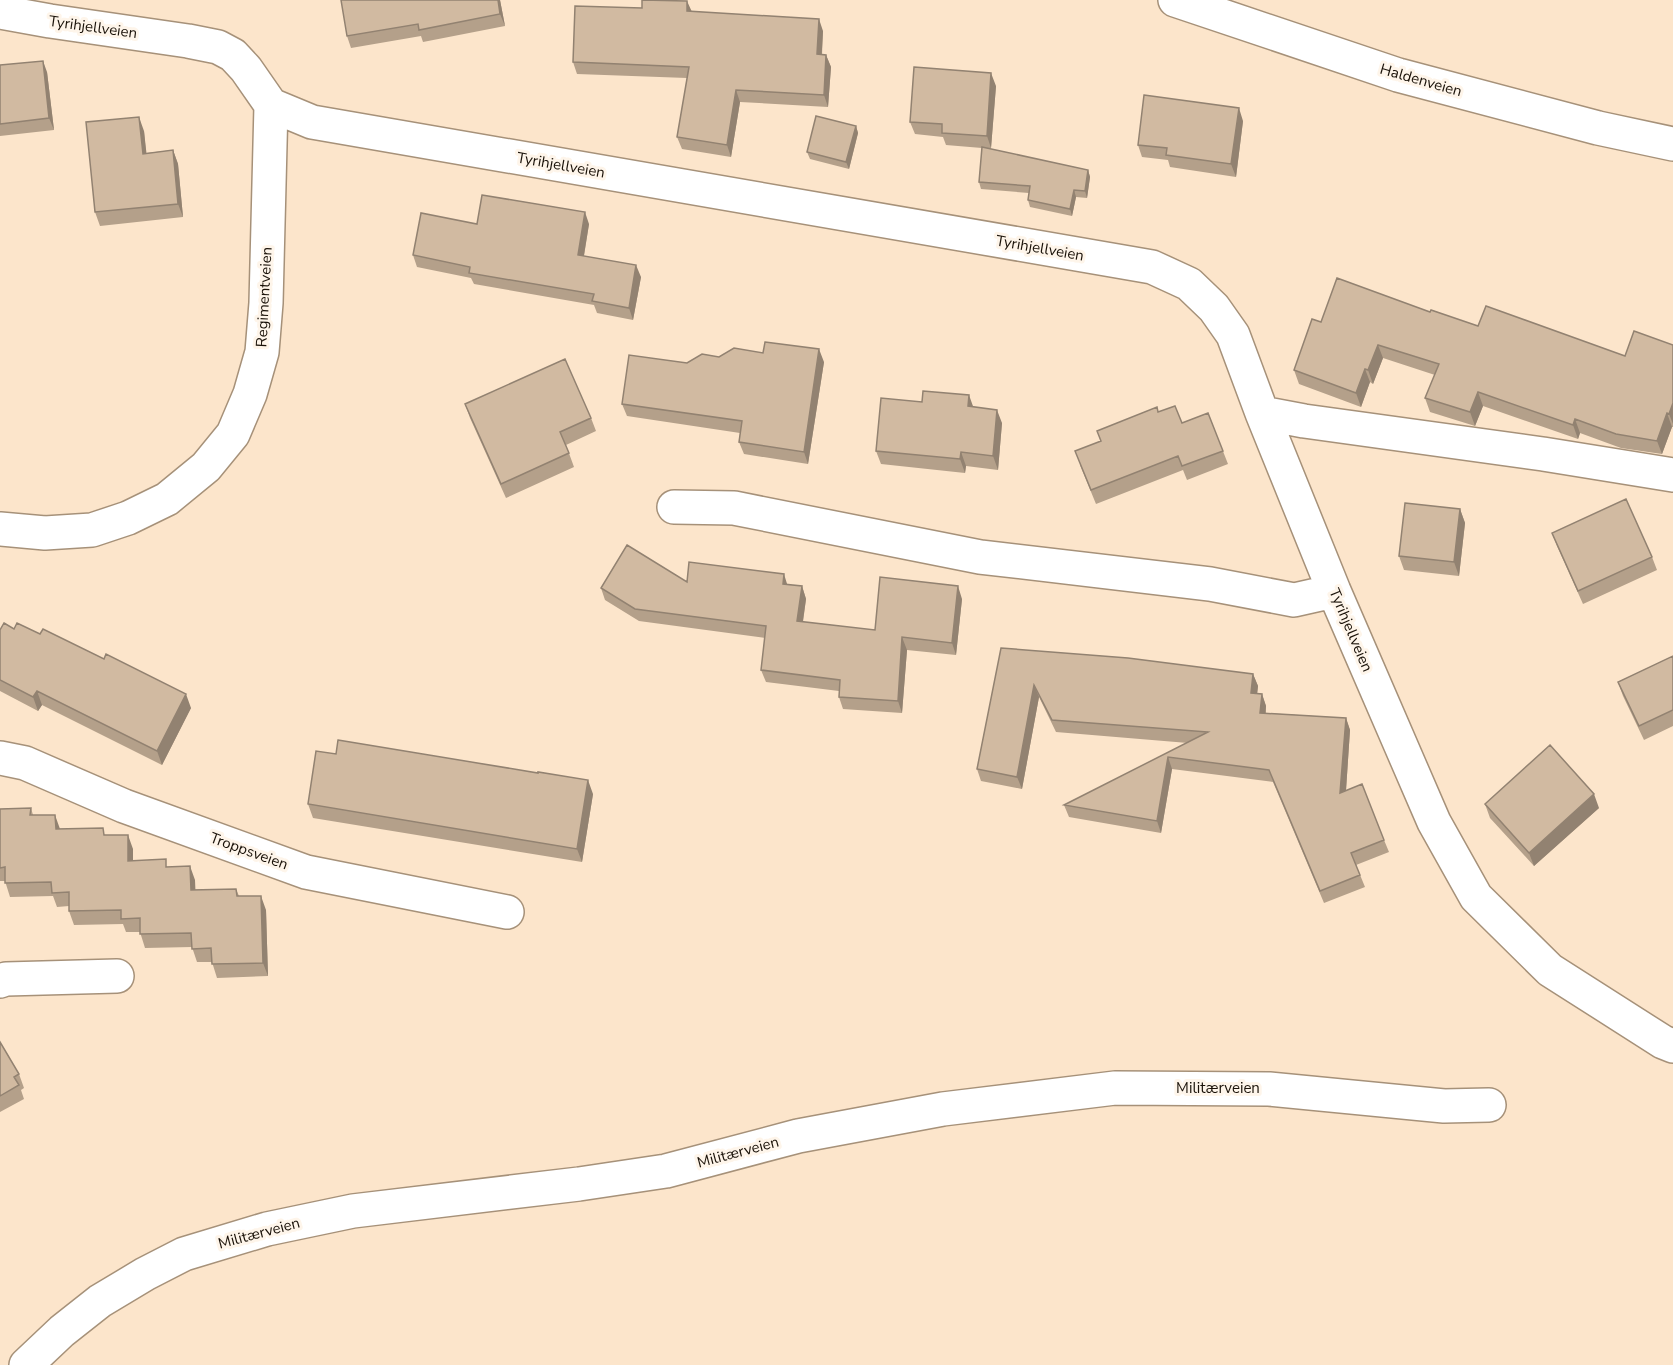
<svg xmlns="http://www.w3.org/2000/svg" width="1673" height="1365" font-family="'Nunito Sans',sans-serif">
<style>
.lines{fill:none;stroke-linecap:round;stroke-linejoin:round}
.minor-casing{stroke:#a69179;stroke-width:36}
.primary-casing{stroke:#a69179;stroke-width:36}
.minor{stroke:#fff;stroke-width:33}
.primary{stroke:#fff;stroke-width:33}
.wall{fill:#b4a08a}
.shaded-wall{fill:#928271}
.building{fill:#d1baa1;stroke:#928271;stroke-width:1.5}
.labels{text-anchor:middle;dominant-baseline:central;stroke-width:6;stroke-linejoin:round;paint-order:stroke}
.street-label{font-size:15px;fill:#191108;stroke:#fef5ea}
</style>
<rect width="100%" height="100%" fill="#fce5cb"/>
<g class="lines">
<defs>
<path id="minor" d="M0,12L50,21L188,41L218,47L233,55L246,69L271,105L312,122L1152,267L1189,284L1214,308L1233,335L1262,413L1334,591L1434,822L1476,897L1550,970L1663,1042L1673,1046
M1262,413L1304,421L1543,454L1673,475
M674,507L734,508L980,557L1210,584L1294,600L1334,591
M0,529L45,533L92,530L128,518L167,499L206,467L233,434L250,394L262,352L266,303L271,105
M0,758L25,763L124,806L306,872L507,912
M0,981L6,979L117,976
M26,1365L62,1331L100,1301L145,1274L184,1254L267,1229L353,1211L579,1184L666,1171L798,1136L943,1109L1115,1088L1269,1089L1444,1106L1489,1105"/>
<path id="primary" d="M1175,0L1398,75L1598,128L1673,144"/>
</defs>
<use href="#minor" class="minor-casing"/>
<use href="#primary" class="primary-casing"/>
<use href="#minor" class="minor"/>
<use href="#primary" class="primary"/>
</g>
<path class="wall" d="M500,0L505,26L423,42L421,36L351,48L347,36Z
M691,11L823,31L822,55H826L831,67L828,107L740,102L731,157L682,149L677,137L687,78L577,74L573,62Z
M0,65L47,72L54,130L0,136Z
M996,86L991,148H986L1088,170L1090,177L1087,198L1076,197L1072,216L1030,207L1028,200L1029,193L981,189L979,182L982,148L946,145L943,137L915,134L910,122Z
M1243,121L1236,177L1170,167L1168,160L1142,157L1138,145Z
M856,126L858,133L849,169L810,159L807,152Z
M144,131L146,153L173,150L178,164L183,217L100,226L95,212Z
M477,224H589L584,256L641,277L633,320L597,313L594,305L474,284L471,278L417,267L413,255Z
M1430,312L1478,326L1625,356L1673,345V427H1672L1662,454L1621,448L1580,433L1578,439L1483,406L1475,426L1430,412L1425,398L1435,375L1383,358L1373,384L1370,382L1361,407L1299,384L1294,370L1321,322Z
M719,357L824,362L808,464L744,454L739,442L740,433L627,416L622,404L687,363Z
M465,404L591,418L596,431L566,445L574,467L506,498L470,418Z
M973,407L1002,423L998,470L966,466L965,473L881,464L876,451Z
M1159,412L1182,423L1208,413L1228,464L1187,480L1183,470L1096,504L1080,465L1100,441Z
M1460,509L1465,523L1459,576L1404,570L1399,556Z
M1552,533L1652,557L1657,570L1583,604L1557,546Z
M687,582L788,585L802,586L806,599L803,622L875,630L962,599L956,655L907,650L902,713L843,709L839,697V691L766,682L761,670L765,638L639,621L605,600L601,588Z
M0,630L191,708L162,765L42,705L38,711L0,691Z
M1001,648L1253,674L1258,686L1257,693L1262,694L1266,706V713L1346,718L1350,730L1346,791L1384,840L1389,852L1356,865L1365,887L1324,903L1273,782L1172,769L1161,833L1069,817L1064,805L1188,743L1056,732L1039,697L1022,789L981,781L977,769Z
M1673,656V726L1644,740L1623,696L1618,682Z
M336,754L593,794L582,862L313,818L308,804Z
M1485,804L1599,808L1534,866L1490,818Z
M31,808L33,815L60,829L106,835L133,849V861L168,867L195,880V890L236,889L239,896L266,910L268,976L217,978L212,962H197L192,947L145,948L140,932H126L123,924L74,925L69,911V906L57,907L53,896L10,897L5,881H0V809Z
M0,1042L19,1074L24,1088L21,1090L24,1099L0,1112Z"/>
<path class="shaded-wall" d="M498,0H500L505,26L500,14Z
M687,1L692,12L687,11Z
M819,19L823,31L821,66L817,54Z
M826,55L831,67L828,107L824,95Z
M43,61L47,72L54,130L49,118Z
M991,73L996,86L991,148L987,136Z
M736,90L740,102L731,157L727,145Z
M1239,108L1243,121L1236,177L1231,164Z
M139,117L144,131L148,167L143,154Z
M856,126L858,133L849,169L846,162Z
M173,150L178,164L183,217L178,204Z
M1088,170L1090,177L1087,198L1085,191Z
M1074,190L1076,197L1072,216L1070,209Z
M585,212L589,224L582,267L578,255Z
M636,265L641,277L633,320L629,308Z
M1378,345L1383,358L1373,384L1368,370Z
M819,349L824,362L808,464L804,452Z
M1365,369L1370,382L1361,407L1356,393Z
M1478,392L1483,406L1475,426L1470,412Z
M969,395L974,409L968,406Z
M1673,403V424L1669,414Z
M997,410L1002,423L998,470L993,456Z
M1667,413L1672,427L1662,454L1657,441Z
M1575,419L1580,433L1578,439L1573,425Z
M961,452L966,466L965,473L960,459Z
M1460,509L1465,523L1459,576L1454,562Z
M784,574L788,587L783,584Z
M802,586L806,599L801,634L797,621Z
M958,586L962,599L956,655L952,643Z
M902,637L907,650L902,713L898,701Z
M1253,674L1258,686L1256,705L1251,693Z
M1034,685L1039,697L1022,789L1017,777Z
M37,691L42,705L38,711L33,697Z
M186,694L191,708L162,765L157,751Z
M1262,694L1266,706L1264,725L1260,713Z
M1346,718L1350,730L1345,805L1340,793Z
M1168,757L1172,769L1161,833L1157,821Z
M588,780L593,794L582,862L577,849Z
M1594,794L1599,808L1534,866L1529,853Z
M55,815L60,829H56Z
M128,835L133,849V874L128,861Z
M190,866L195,880L196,904L191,890Z
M261,896L266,910L268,976L263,963Z"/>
<path class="building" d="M341,0H498L500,14L419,30L418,24L347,36Z
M642,0L687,1V11L819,19L817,54L826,55L824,95L736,90L727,145L677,137L689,67L573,62L575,6L642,8Z
M43,61L49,118L0,124V65Z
M914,67L991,73L987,136L942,133V124L910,122Z
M1144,95L1239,108L1231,164L1166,155L1167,148L1138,145Z
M816,116L856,126L846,162L807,152Z
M139,117L143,154L173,150L178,204L95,212L86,122Z
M982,147L1088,170L1085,191L1074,190L1070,209L1028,200L1030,186L979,182Z
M482,195L585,212L578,255L636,265L629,308L592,301L594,294L469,273L470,267L413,255L421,213L477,224Z
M1337,278L1430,312L1431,310L1478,326L1486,306L1625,356L1634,331L1673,345V403L1669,414L1667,413L1657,441L1616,434L1575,419L1573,425L1478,392L1470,412L1425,398L1439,364L1378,345L1368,370L1365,369L1356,393L1294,370L1312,319L1321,322Z
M765,342L819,349L804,452L739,442L742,421L622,404L629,355L687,363L702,354L719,357L734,348L763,353Z
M565,359L591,418L560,432L569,453L501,484L465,404Z
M923,391L969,395L968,406L997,410L993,456L961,452L960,459L876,451L881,398L922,402Z
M1175,406L1182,423L1208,413L1223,451L1182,466L1178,456L1091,490L1075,451L1101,441L1097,431L1157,407L1158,412Z
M1626,499L1652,557L1578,591L1552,533Z
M1405,503L1460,509L1454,562L1399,556Z
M627,545L687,582L689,562L784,574L783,584L802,586L797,621L875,630L880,577L958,586L952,643L902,637L898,701L839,697L840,680L761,670L766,626L635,609L601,588Z
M4,623L14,629L17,623L40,634L43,629L104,659L106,654L186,694L157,751L37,691L33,697L0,680V630Z
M1001,648L1128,658L1253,674L1251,693L1262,694L1260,713L1346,718L1340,793L1362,784L1384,840L1351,853L1360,875L1320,891L1269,770L1168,757L1157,821L1064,805L1208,732L1052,720L1034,685L1017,777L977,769Z
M1673,656V710L1639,726L1618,682Z
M338,740L538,773V772L588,780L577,849L308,804L316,751L336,754Z
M1550,745L1594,794L1529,853L1485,804Z
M31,808L30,815H55L56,829L103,828L104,835H128V861L166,859V867L190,866L191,890L236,889L237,896H261L263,963L212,964L211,948L192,949L191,933L140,934V918L121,919V910L69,911V892L52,893L51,882L5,883V867L0,868V809Z
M0,1042L19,1074L14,1077L19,1085L0,1096Z"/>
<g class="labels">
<g class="street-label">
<text transform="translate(93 27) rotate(8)">Tyrihjellveien</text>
<text transform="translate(1421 80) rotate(16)">Haldenveien</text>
<text transform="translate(561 165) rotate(10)">Tyrihjellveien</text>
<text transform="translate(1040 248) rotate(10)">Tyrihjellveien</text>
<text transform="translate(264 297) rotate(-87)">Regimentveien</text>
<text transform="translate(1351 630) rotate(67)">Tyrihjellveien</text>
<text transform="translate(249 851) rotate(20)">Troppsveien</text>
<text x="1218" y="1088">Militærveien</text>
<text transform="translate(738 1152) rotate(-15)">Militærveien</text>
<text transform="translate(259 1233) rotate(-15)">Militærveien</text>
</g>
</g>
</svg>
